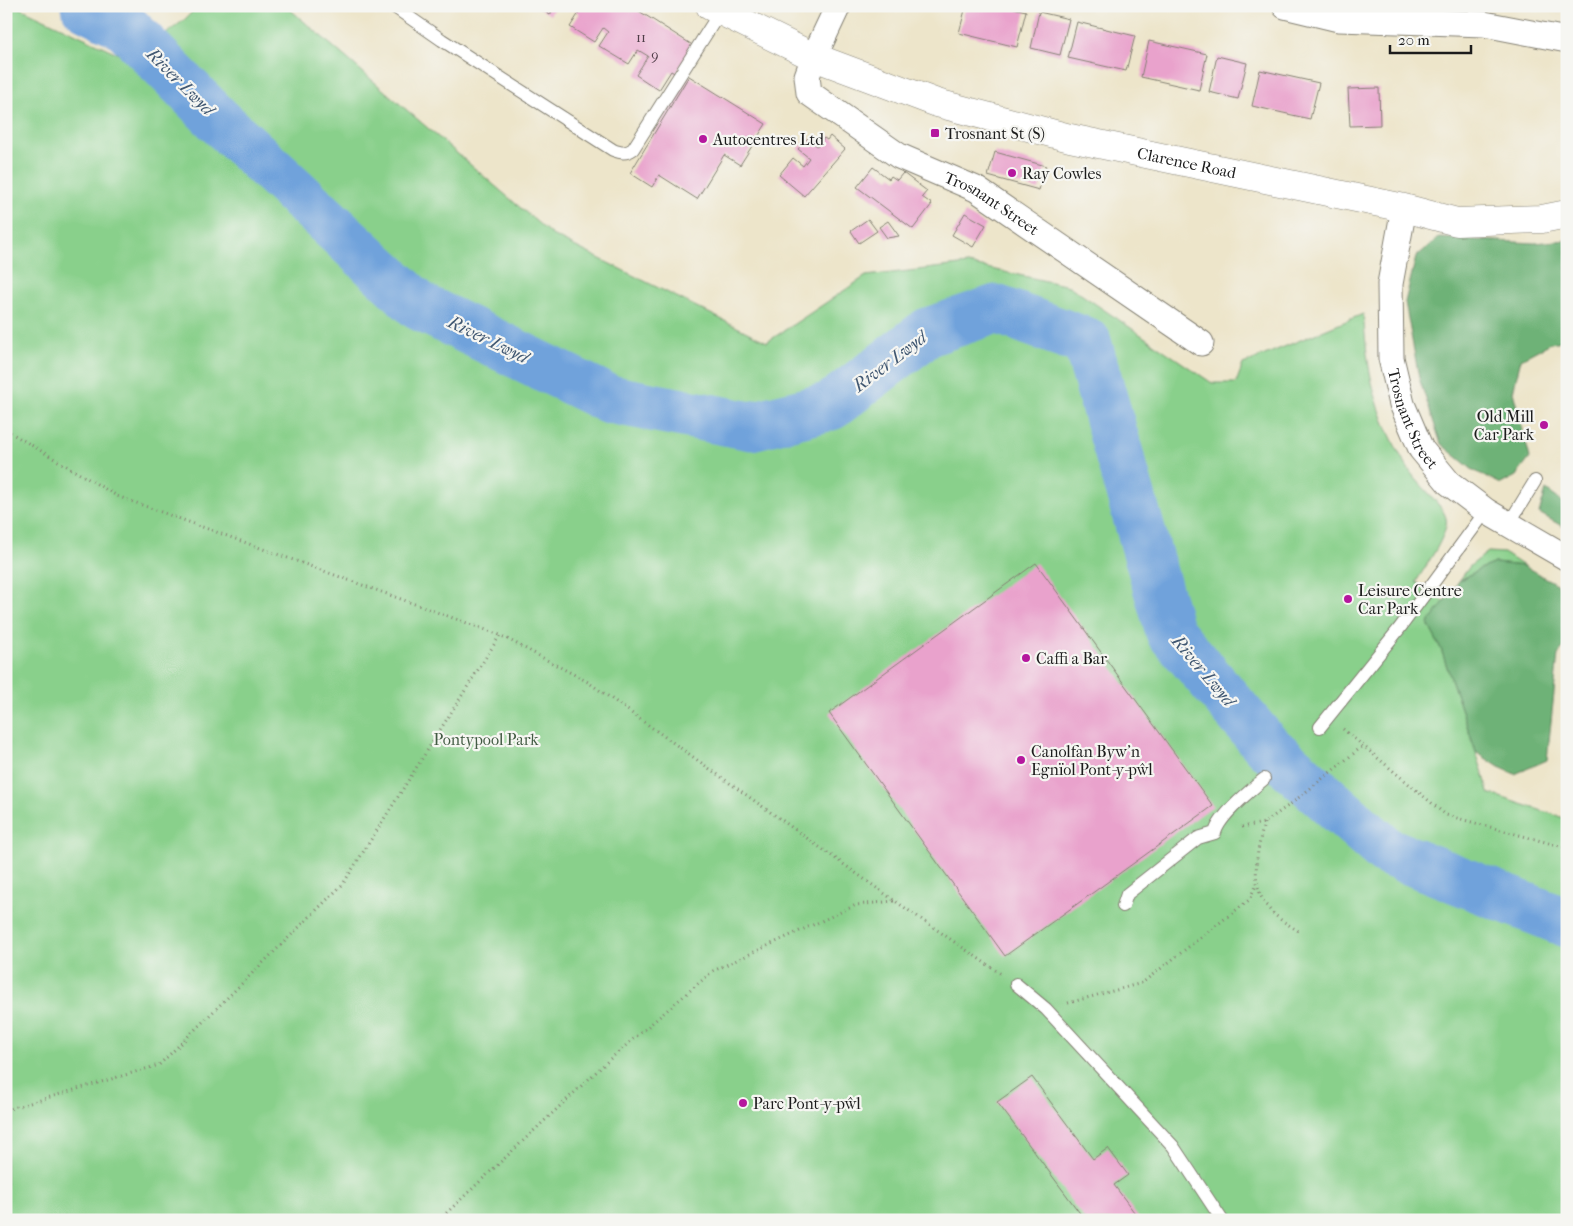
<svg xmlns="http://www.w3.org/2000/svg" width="1573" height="1226" font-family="'IM FELL French Canon',serif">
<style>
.green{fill:#89d08b;stroke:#527654}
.forest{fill:#6eb277;stroke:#45674a}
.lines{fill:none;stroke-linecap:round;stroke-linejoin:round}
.river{stroke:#6fa2db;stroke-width:49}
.building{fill:#e9a2cc}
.lane-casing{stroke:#848073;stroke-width:14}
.street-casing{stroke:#848073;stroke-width:27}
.secondary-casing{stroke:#848073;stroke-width:29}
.path{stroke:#848073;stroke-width:3;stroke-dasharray:1 4;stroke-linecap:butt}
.lane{stroke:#fff;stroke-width:12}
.street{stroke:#fff;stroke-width:25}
.secondary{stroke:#fff;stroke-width:28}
.poi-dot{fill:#b5179e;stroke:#f6f6f2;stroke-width:2}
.labels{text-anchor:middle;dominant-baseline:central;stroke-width:4.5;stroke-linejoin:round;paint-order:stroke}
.number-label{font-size:14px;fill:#4f3e48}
.poi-label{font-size:16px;fill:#1c1c1c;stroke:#f6f6f2;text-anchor:start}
.street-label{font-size:16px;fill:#1c1c1c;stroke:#f6f6f2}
.park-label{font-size:16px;fill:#425b43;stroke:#f6f6f2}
.water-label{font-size:18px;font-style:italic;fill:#415872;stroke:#f6f6f2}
</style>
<rect width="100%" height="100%" fill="#f6f6f2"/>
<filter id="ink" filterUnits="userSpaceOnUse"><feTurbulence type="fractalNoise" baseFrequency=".02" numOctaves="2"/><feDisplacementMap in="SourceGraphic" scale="10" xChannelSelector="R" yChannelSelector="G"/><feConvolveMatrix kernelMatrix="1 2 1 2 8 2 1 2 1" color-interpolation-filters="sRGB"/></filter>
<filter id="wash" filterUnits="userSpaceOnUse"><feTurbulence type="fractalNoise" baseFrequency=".0096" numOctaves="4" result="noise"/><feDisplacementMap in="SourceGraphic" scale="20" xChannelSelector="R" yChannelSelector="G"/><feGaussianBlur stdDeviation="1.12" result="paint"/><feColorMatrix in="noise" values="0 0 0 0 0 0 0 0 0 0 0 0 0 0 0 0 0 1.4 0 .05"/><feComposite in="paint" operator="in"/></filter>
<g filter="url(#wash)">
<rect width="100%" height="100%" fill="#ede5ca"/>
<path class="green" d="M6,6H16L132,60L184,20L198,6H286L552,235L767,342L866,276L968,264L1069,286L1212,383H1236L1243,364L1363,314C1365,332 1366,350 1369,367C1375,404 1389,438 1409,470C1417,483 1443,505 1446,518C1450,533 1424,568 1416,582L1445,602L1428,624L1441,649L1486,782L1488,793L1567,819V1220H6Z
M1488,552L1504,553L1524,566L1495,563L1480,569L1459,581L1470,566Z"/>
<path class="forest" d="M1438,238L1535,243L1567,240V340L1551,343L1521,359L1513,392L1530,458L1516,476L1501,484L1473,470L1441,444L1419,378L1405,302L1416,257Z
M1546,490L1567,505V529L1539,513Z
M1495,563L1524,566L1567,590V644L1558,655L1547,760L1515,774L1499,767L1476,752L1441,649L1428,624L1459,581L1480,569Z"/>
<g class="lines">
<path class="river" d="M85,6L125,26L218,120L419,306L609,399L751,426L831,406L928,332L996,309L1087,342L1170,632L1266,745L1386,851L1567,923"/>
</g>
<g id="blocks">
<path class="building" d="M536,6H555L550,15Z
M577,6H631L694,46L676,74L671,71L659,90L636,75L648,56L638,50L629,64L599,46L608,32L603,28L594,42L570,27L579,13L574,10Z
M966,6H1005L1026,11L1017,47L959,33Z
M1039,12L1069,19L1060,55L1031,48Z
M1077,22L1135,36L1126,71L1068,58Z
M1149,41L1207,54L1199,90L1141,77Z
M1217,56L1247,63L1238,99L1209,92Z
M1260,70L1319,83L1310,119L1252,106Z
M689,76L766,124L740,165L724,155L697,199L659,175L652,187L630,173Z
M1379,88L1380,125L1350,126L1348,89Z
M830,136L845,149L804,196L779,175L793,158L803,166L809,158L798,149L808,138L817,146L824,138L827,140Z
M995,152L1046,166L1039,190L988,176Z
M873,167L889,179L891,176L897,180L903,173L927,191L922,197L932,204L913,229L857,187Z
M965,213L986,225L973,247L952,235Z
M868,219L877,231L859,243L851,231Z
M888,221L899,236L887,238L879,227Z
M1036,563L1213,806L1005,956L829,713Z
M1032,1077L1093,1159L1108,1148L1128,1175L1114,1185L1140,1220H1085L997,1102Z"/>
</g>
</g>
<g filter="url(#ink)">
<use href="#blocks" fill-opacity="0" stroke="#848073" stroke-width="1"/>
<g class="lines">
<defs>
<path id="lane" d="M393,6L442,40L613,150C621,153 626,154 633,149L720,12
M1508,525L1535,481
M1320,727L1399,629L1486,511
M1123,906L1127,894L1198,838L1215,833C1219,816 1250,791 1264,779
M1016,984L1046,1009L1173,1146L1222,1220"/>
<g id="street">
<path id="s1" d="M838,6L814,57L807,76L809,93L899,156L976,189L1201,343"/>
<path d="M1285,6L1339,19L1484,24L1567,40"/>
<path id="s2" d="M1404,208L1390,284L1391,358L1402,404L1421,449L1449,483L1486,511L1567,558"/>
</g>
<g id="secondary">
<path id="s3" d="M710,6L814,57L937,103L1070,138L1404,208L1457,222L1542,219L1567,214"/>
</g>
</defs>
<use href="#lane" class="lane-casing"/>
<use href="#street" class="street-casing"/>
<use href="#secondary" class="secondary-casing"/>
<path class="path" d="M6,430L117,496L500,635L588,682L895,901L1001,974
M1343,729L1446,815L1567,848
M1264,823C1257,853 1248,887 1271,911C1279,920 1291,926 1300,932
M1242,827L1264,823L1292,803L1363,746
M1068,1003L1142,983L1249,900L1256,885
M6,1110L159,1065L343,884L500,635
M439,1220L610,1059L713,971L856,905L894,901"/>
<use href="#lane" class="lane"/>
<use href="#street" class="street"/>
<use href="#secondary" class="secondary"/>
</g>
</g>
<g class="poi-dot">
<rect x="930" y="128" width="10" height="10" rx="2.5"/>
<circle cx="703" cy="139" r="5"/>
<circle cx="1012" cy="173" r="5"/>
<circle cx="1544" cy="425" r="5"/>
<circle cx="1348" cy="599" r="5"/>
<circle cx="1026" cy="658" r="5"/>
<circle cx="1021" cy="760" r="5"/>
<circle cx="743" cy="1103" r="5"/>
</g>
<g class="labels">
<g class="number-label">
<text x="641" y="37">11</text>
<text x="655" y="55">9</text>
</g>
<g class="poi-label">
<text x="945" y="133">Trosnant St (S)</text>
<text x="713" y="139">Autocentres Ltd</text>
<text x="1022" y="173">Ray Cowles</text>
<text x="1534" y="416" text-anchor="end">Old Mill<tspan x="1534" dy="18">Car Park</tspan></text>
<text x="1358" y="590">Leisure Centre<tspan x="1358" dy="18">Car Park</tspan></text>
<text x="1036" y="658">Caffi a Bar</text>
<text x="1031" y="751">Canolfan Byw'n<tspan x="1031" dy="18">Egnïol Pont-y-pŵl</tspan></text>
<text x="753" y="1103">Parc Pont-y-pŵl</text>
</g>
<g class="street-label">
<text stroke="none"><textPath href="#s3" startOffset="504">Clarence Road</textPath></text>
<text stroke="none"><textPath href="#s1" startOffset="308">Trosnant Street</textPath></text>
<text stroke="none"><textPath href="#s2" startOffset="216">Trosnant Street</textPath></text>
</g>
<g class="park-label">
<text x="486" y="739">Pontypool Park</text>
</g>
<g class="water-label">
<text transform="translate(180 82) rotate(45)">River Lwyd</text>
<text transform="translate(488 340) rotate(26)">River Lwyd</text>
<text transform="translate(890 362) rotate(-37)">River Lwyd</text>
<text transform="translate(1203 671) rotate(50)">River Lwyd</text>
</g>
</g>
<rect width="1573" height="1226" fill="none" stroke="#f6f6f2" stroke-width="25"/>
<path d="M1390 45v8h81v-8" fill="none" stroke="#1c1c1c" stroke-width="2.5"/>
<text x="1398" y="45" font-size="15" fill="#1c1c1c" stroke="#f6f6f2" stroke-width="4" paint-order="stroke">20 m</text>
</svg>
